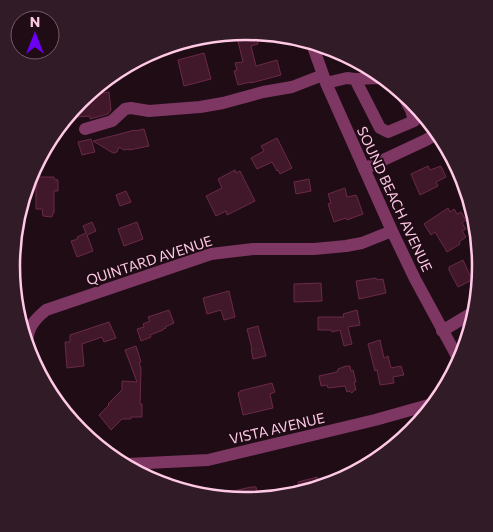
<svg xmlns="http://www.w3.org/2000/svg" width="493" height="532" font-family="Commissioner,sans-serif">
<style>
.building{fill:#40182a;stroke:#6c2948}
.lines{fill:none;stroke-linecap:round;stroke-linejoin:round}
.minor{stroke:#7e3662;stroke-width:12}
.labels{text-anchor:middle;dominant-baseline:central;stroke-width:4;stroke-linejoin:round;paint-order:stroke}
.street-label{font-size:14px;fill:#ffc9e6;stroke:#1f0c15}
.rim{fill:none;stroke:#ffc9e6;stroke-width:2.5}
</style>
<rect width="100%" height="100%" fill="#1f0c15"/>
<path class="building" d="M247,31L256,33L258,44L251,46L256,66L277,60L281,75L251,83V82L238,85L234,71L237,70L235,63L243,62L236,33Z
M204,53L211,79L184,86L178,60Z
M109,92L111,110L108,114L90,119V116L76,117L75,108L77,104L87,103V95Z
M144,129L149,146L129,150V149L124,150L119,147L117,152L113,153L93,141L135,130V131Z
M277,138L292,168L280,174L278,170L277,171L272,162L257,169L251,158L264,151L261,146Z
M91,139L95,152L82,155L78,142Z
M428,166L430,170L441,166L446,177L436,182L438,186L420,195L411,174Z
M235,170L236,173L240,171L255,201L227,215L226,211L216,216L206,196L222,188L218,179Z
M37,177H54V179L58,180V191H54V213H53L52,217L43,216L42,209H36V187H37Z
M309,179L311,191L296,194L294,182Z
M345,188L347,197L356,195L357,197L363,214L347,220L346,218L334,222L328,204L331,203L328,194Z
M126,191L131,202L120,206L116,195Z
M448,208L450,212L454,209L457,214L461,212L466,220L462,223L466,229L462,231L466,237L459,242L460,244L447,252L435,232L431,235L424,224Z
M92,222L96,231L87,235L93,251L77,257L71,241L78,239L77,237L86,233L83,226Z
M137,222L143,239L124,246L118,229Z
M463,260L472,280L458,287L449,270V267Z
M376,278L377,280L383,279L386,293L359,299L356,281Z
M321,283L322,301L294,302V284Z
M229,291L235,317L224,320L221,310L207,314L203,298Z
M169,310L174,323L165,327L166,328L163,329V330L150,335L151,337L141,341L137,329L144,327L143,324L150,321L148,317Z
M357,310L360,325L348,327L352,344L344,346L340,330L332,332L331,330H318V317H344L343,314Z
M109,322L116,338L104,342L102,337L82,344L84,366L67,368L65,342H70V335Z
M258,326L266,356L253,359L251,349H252L247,329Z
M380,340L384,358L388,356L391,368L401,366L404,375L393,377L394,383L380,385L377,370L375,371L368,344Z
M136,346L141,362L139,363L141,368L140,404H142V417H131V419H122L111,430L99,415L109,405L108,404L122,390V381L137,382L125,350Z
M346,366H350L351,371L353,370L356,382H354L356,390H354L352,393L349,391L347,392L345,386L328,388L327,385L321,386L319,376L337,372L338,369Z
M272,383L275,392L270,394L273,408L243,415L238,393L240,392V391Z
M317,477L320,487L300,491L298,482Z
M251,487H256L259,499L246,501L216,495Z"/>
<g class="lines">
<path class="minor" d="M312,44L326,83L392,231L415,279L460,362
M355,79L380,128L388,132L414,121L411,110L401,92
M326,83L347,78L355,79L380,78
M85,129L112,121L125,109L131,108L149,111L200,107L223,103L263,92L292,87L323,75
M364,169L426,140L436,134
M442,331L472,313
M27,346C27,328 33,321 46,310L211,254L253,249H314L346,246L362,243L392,231
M127,464L208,460L375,420L432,404"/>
</g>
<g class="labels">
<g class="street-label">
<text transform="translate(395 199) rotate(65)">SOUND BEACH AVENUE</text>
<text transform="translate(149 260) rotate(-18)">QUINTARD AVENUE</text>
<text transform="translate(277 428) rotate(-13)">VISTA AVENUE</text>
</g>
</g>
<path d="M0 0H493V532H0ZM20 266a226 226 0 1 1 452 0a226 226 0 1 1-452 0Z" fill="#311b26" fill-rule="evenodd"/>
<path class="rim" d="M20 266a226 226 0 1 1 452 0a226 226 0 1 1-452 0Z"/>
<g transform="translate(35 35)"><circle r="24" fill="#1f0c15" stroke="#795869"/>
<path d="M0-4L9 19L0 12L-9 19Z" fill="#6d00f4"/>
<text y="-8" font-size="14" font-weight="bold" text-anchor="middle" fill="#ffc9e6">N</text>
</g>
</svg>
